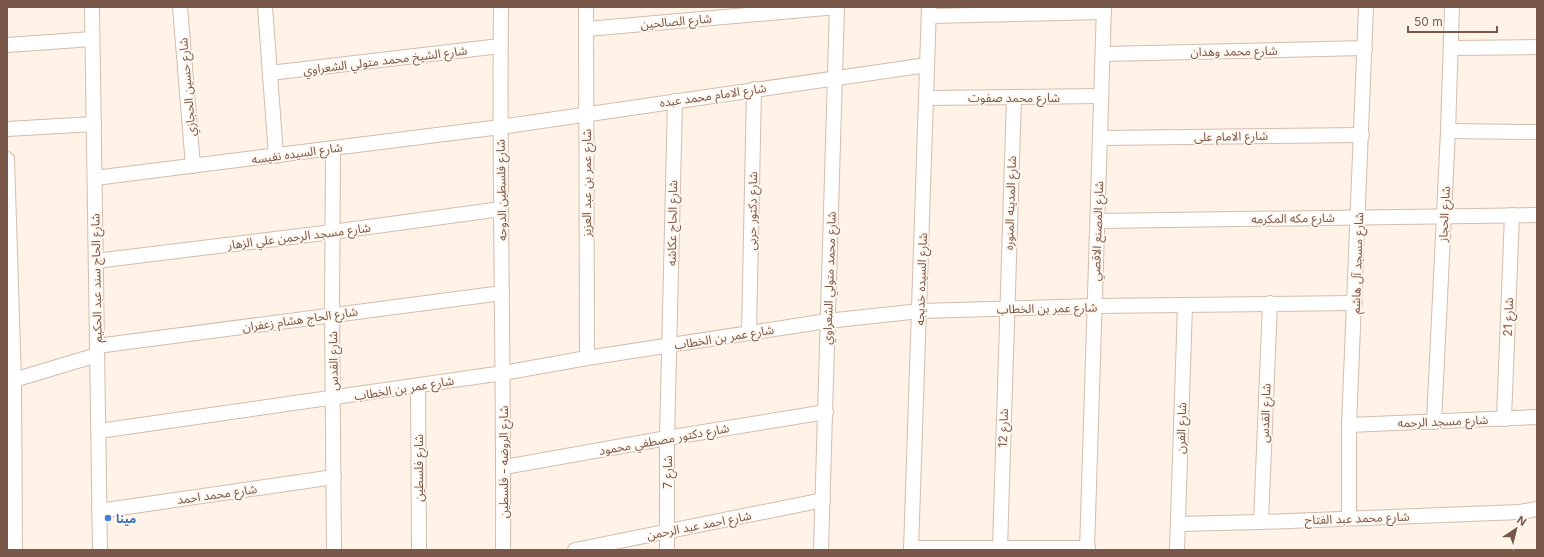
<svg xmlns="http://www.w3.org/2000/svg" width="1544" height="557" font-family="Inter,'Noto Sans Arabic',sans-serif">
<rect width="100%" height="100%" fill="#fef3e6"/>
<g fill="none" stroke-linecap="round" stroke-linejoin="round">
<defs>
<g id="street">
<path d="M 92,7 L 100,550"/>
<path d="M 180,7 L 193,166"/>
<path d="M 265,7 L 276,156"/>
<path d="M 501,7 C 499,188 504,369 503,550"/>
<path d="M 586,7 L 587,358"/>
<path d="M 929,16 L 1104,12"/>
<path d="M 587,29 L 837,7"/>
<path d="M 7,45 L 92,39"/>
<path d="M 1451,48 L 1537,47"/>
<path d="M 1103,54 L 1365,48"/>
<path d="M 270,73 L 500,46"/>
<path d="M 926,98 L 1101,96"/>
<path d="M 7,129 L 94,124"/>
<path d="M 1448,131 L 1537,132"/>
<path d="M 1100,138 L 1362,135"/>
<path d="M 333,148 L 332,315 L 334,550"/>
<path d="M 7,159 L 14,380 L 15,550"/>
<path d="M 95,178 L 500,127 L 927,65"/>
<path d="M 1098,221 L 1537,215"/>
<path d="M 96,261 L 332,232 L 501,209"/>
<path d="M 749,333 L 754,89"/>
<path d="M 97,346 L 502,293"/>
<path d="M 7,382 L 97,355"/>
<path d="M 418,386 L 419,550"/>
<path d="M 1504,419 L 1512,215"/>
<path d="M 1434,422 L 1448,131 L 1452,7"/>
<path d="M 1349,425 L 1537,417"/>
<path d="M 99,431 L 503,373 L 587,358 L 827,321 L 920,311 L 1094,306 L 1355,303"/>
<path d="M 504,467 L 667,438 L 826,412"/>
<path d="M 99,511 L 334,477"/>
<path d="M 1349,518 L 1349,425 L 1366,7"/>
<path d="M 1261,522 L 1270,303"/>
<path d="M 1178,524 L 1261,522 L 1520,512 L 1537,509"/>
<path d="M 911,548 L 1088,548"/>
<path d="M 1000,548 L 1014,97"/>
<path d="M 575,550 L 823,500"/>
<path d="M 667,550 L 667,438 L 675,101"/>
<path d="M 821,550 L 837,7"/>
<path d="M 911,550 L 929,7"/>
<path d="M 1087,550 L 1104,7"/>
<path d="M 1177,550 L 1185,305"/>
</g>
</defs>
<use href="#street" stroke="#d3bcad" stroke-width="16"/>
<use href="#street" stroke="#fff" stroke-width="14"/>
</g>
<circle fill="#3f7fe0" stroke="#fff7ee" stroke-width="1.5" cx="108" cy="518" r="4"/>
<g text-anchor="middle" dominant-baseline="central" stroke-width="3.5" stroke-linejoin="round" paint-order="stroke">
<g font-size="12" fill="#795749" stroke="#fff7ee">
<text transform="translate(676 21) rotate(-5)">شارع الصالحين</text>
<text transform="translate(1234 51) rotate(-1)">شارع محمد وهدان</text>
<text transform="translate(385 60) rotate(-7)">شارع الشيخ محمد متولي الشعراوي</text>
<text transform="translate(187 87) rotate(-95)">شارع حسين الحجازي</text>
<text transform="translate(713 95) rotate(-8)">شارع الامام محمد عبده</text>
<text x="1014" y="97">شارع محمد صفوت</text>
<text transform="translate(1231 136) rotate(-1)">شارع الامام على</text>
<text transform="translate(297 153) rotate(-8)">شارع السيده نفيسه</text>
<text transform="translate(586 183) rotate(-90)">شارع عمر بن عبد العزيز</text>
<text transform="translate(501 190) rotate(-91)">شارع فلسطين الدوحه</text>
<text transform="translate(1010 203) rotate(-88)">شارع المدينه المنوره</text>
<text transform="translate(752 211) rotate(-89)">شارع دكتور حربى</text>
<text transform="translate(1444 214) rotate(-87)">شارع الحجاز</text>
<text transform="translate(1293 218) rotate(-1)">شارع مكه المكرمه</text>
<text transform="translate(672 223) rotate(-89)">شارع الحاج عكاشه</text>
<text transform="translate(1097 231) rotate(-88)">شارع المصنع الاقصي</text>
<text transform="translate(299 236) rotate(-7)">شارع مسجد الرحمن علي الزهار</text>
<text transform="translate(1357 263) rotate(-88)">شارع مسجد آل هاشم</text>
<text transform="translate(96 278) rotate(-91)">شارع الحاج سند عبد الحكيم</text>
<text transform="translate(829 278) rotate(-88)">شارع محمد متولي الشعراوي</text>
<text transform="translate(921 279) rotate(-88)">شارع السيده خديجه</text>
<text transform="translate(1047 308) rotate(-1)">شارع عمر بن الخطاب</text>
<text transform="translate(1508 317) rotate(-88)">شارع 21</text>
<text transform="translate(300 319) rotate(-8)">شارع الحاج هشام زعفران</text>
<text transform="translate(724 337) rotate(-9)">شارع عمر بن الخطاب</text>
<text transform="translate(333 361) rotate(-91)">شارع القدس</text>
<text transform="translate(404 388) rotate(-9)">شارع عمر بن الخطاب</text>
<text transform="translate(1265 413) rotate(-88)">شارع القدس</text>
<text transform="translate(1443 421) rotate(-2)">شارع مسجد الرحمه</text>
<text transform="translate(1003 428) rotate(-88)">شارع 12</text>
<text transform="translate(1181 428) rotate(-88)">شارع الفرن</text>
<text transform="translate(664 439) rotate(-10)">شارع دكتور مصطفي محمود</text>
<text transform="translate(503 462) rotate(-90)">شارع الروضه - فلسطين</text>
<text transform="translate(418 468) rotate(-90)">شارع فلسطين</text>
<text transform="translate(667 472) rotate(-90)">شارع 7</text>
<text transform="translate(217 494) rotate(-8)">شارع محمد احمد</text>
<text transform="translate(1357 518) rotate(-2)">شارع محمد عبد الفتاح</text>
<text transform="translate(699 525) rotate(-11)">شارع احمد عبد الرحمن</text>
</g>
<g font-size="12" font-weight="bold" fill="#366cbe" stroke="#fff7ee" text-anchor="start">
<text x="116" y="518">مينا</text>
</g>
</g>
<rect width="1544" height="557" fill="none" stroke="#795749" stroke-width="16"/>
<g transform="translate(1516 529) rotate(35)" stroke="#fff7ee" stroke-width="3" paint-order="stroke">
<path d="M0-3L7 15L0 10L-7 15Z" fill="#795749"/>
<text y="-6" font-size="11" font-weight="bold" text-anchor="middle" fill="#795749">N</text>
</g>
<path d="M1408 26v6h89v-6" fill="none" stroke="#795749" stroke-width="2"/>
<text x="1414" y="26" font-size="12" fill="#795749" stroke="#fff7ee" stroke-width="3" paint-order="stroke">50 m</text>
</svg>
